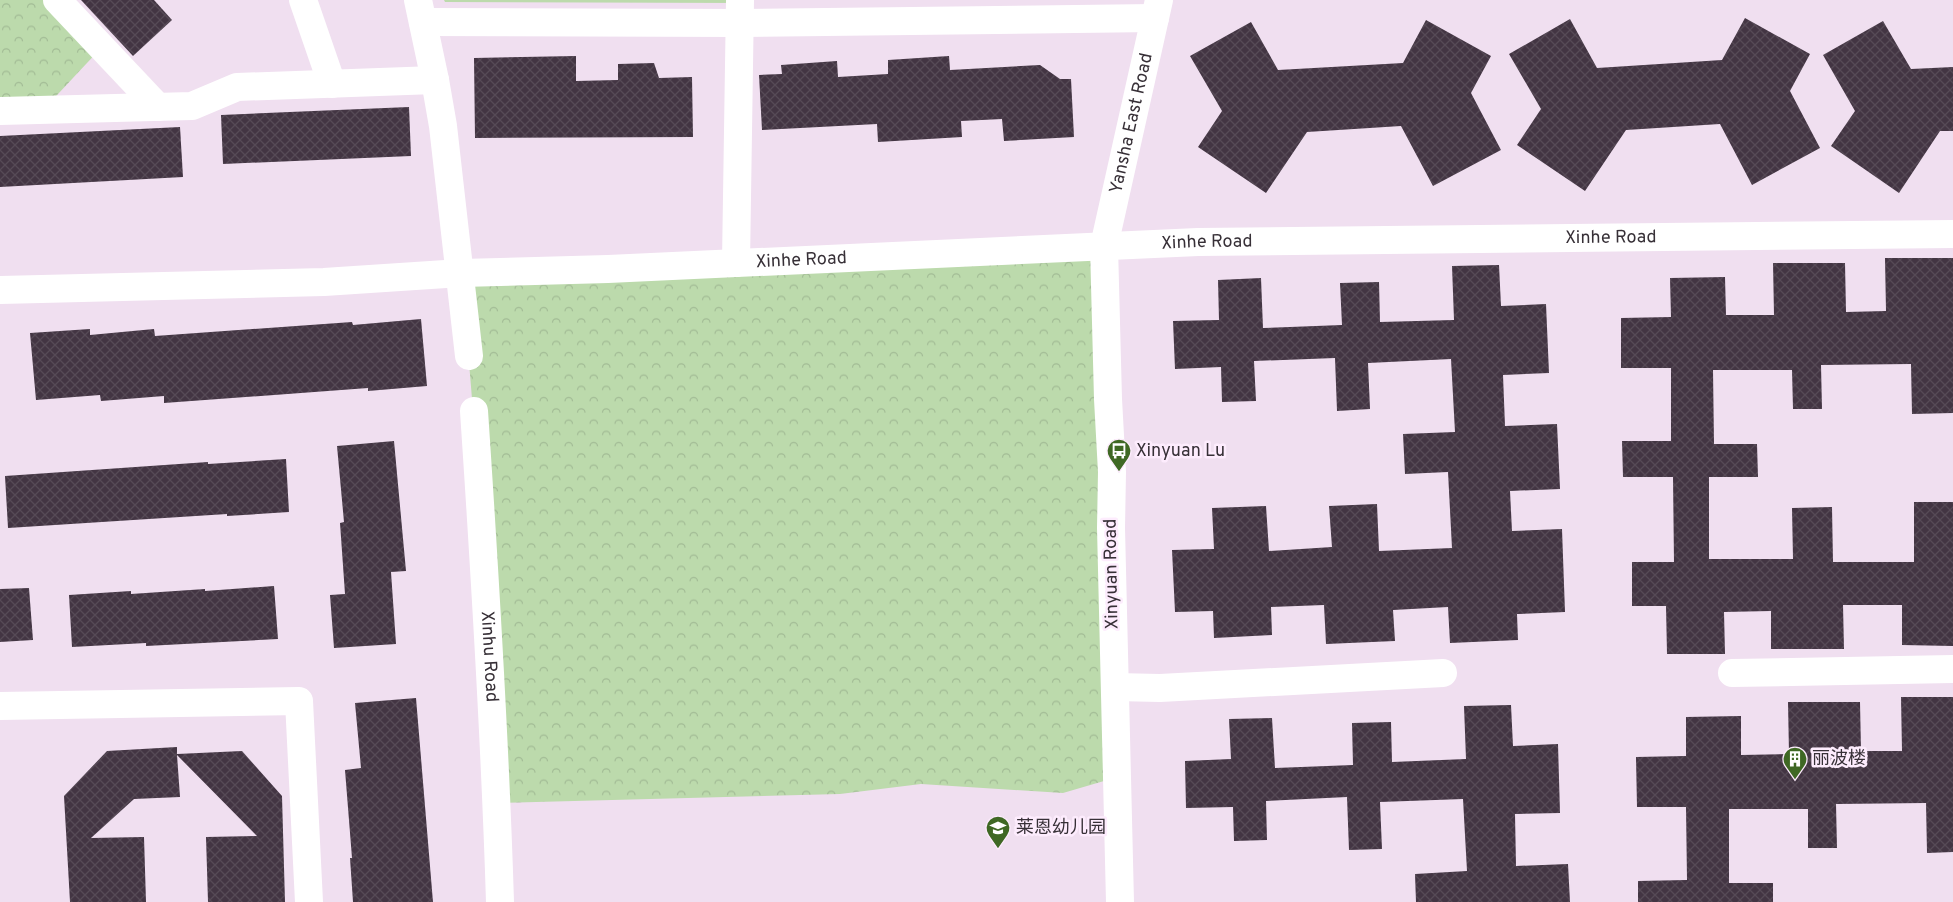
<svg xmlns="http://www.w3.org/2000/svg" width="1953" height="902" font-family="Overpass,'Noto Sans SC',sans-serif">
<defs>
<pattern id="park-crowns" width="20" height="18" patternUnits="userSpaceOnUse" patternTransform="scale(1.25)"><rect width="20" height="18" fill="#bcdaac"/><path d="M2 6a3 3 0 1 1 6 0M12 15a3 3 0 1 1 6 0" fill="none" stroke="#a2bb95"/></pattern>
<pattern id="building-cross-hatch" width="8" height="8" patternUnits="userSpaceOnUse" patternTransform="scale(1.25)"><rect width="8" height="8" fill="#433543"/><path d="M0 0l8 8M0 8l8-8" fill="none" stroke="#564a56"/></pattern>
</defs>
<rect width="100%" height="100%" fill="#f0dff0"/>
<g fill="url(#park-crowns)">
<path d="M 0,0 L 57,0 L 102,47 L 43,110 L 0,111 Z"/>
<path d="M 444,0 L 740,0 L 741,3 L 445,2 Z"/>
<path d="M 1100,246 L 1104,781 L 1063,793 L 921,784 L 840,794 L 497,803 C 488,626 478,450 461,273 Z"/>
</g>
<g fill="url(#building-cross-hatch)">
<path d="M 81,0 L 154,0 L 172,20 L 133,56 Z"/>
<path d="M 1745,18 L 1810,54 L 1790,91 L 1820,148 L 1752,185 L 1720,124 L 1626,130 L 1585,191 L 1517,145 L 1541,109 L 1509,54 L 1570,19 L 1597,68 L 1722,60 Z"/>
<path d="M 1426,20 L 1491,56 L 1471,93 L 1501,150 L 1433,186 L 1401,126 L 1307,132 L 1266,193 L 1198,147 L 1222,111 L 1190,56 L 1251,22 L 1278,70 L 1403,63 Z"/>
<path d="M 1883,21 L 1911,69 L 1953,67 L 1953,131 L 1940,131 L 1899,193 L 1831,146 L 1855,111 L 1823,55 Z"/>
<path d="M 576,56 L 576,81 L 618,80 L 618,64 L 654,63 L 659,78 L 692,77 L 693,137 L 475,138 L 474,58 Z"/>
<path d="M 949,56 L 950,70 L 1040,65 L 1060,79 L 1071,79 L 1074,137 L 1004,141 L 1002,119 L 961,121 L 962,137 L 878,142 L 877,124 L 762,130 L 759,75 L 782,74 L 781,65 L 837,61 L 838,77 L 888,74 L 888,60 Z"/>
<path d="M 409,107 L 411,156 L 223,164 L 221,115 Z"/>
<path d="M 180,127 L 183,177 L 0,187 L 0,136 Z"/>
<path d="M 1885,258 L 1953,258 L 1953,413 L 1912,414 L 1911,364 L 1821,365 L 1822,409 L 1793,409 L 1792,370 L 1713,370 L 1714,444 L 1757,444 L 1758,477 L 1709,477 L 1709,559 L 1793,559 L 1792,508 L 1832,507 L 1833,562 L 1914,562 L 1914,502 L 1953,502 L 1953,646 L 1902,645 L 1902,605 L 1843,605 L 1844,649 L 1771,649 L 1771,611 L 1724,612 L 1725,654 L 1667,654 L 1666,606 L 1632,606 L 1632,562 L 1674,562 L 1673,477 L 1623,477 L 1622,441 L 1671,441 L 1671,368 L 1621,368 L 1621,318 L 1671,317 L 1670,278 L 1725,277 L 1726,315 L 1774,315 L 1773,263 L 1845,263 L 1846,312 L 1886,311 Z"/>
<path d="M 1499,265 L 1501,306 L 1546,304 L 1549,373 L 1503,375 L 1505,426 L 1557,424 L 1560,489 L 1510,491 L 1512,531 L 1562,529 L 1565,612 L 1517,614 L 1518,640 L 1450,643 L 1448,607 L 1393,610 L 1395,641 L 1326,644 L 1324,605 L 1271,607 L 1272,635 L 1214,638 L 1213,611 L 1175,612 L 1172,550 L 1214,549 L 1212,508 L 1266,506 L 1269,551 L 1332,547 L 1329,506 L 1377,504 L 1379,551 L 1452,548 L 1448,472 L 1405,474 L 1403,434 L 1455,432 L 1451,359 L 1368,363 L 1370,409 L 1337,411 L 1335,358 L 1254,361 L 1256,401 L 1222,402 L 1221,367 L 1175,369 L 1173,321 L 1219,320 L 1218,280 L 1261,278 L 1263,328 L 1342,325 L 1340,283 L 1379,282 L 1380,322 L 1454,320 L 1452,266 Z"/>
<path d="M 421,319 L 427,386 L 368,391 L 368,388 L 164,403 L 164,396 L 101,401 L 100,395 L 36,400 L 30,333 L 90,329 L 90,335 L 154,329 L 155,336 L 352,322 L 353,325 Z"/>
<path d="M 394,441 L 406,571 L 391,572 L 396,644 L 334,648 L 330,595 L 345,594 L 340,523 L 344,522 L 337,446 Z"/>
<path d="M 286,459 L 289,512 L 227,516 L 227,514 L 8,528 L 5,476 L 208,462 L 208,464 Z"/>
<path d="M 274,586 L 278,639 L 146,646 L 146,643 L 72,647 L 69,595 L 131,591 L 131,594 L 205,589 L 205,591 Z"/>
<path d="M 29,588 L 33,640 L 0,642 L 0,589 Z"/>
<path d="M 1901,697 L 1953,697 L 1953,852 L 1927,853 L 1926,803 L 1836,804 L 1837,848 L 1808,848 L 1808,809 L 1729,809 L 1729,883 L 1773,883 L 1773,902 L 1638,902 L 1638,881 L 1687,880 L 1686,807 L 1637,807 L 1636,757 L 1686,756 L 1686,717 L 1741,716 L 1741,755 L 1789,754 L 1788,702 L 1860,702 L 1861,751 L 1902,751 Z"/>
<path d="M 416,698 L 433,902 L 353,902 L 350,858 L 352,858 L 345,770 L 361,768 L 355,703 Z"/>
<path d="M 1511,705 L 1513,746 L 1558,744 L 1560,813 L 1515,814 L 1516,866 L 1568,864 L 1570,902 L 1416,902 L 1415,874 L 1467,871 L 1463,799 L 1380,802 L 1382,849 L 1349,850 L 1347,797 L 1266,801 L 1267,840 L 1234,841 L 1233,807 L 1186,808 L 1185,761 L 1231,759 L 1229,719 L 1272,718 L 1275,768 L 1353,765 L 1352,723 L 1391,722 L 1392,762 L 1466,759 L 1464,706 Z"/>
<path d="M 177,747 L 177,754 L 242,751 L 282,796 L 285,902 L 208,902 L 206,837 L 257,836 L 177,755 L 180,797 L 134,799 L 91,838 L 144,837 L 146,902 L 70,902 L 64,796 L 107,751 Z"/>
</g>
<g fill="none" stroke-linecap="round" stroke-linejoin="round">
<g stroke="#fff" stroke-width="28">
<path d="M 57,0 L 158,107"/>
<path d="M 303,0 L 332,84"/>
<path d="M 418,0 L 435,80 L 443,126 L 469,356"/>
<path d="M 423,22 L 740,23 L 1155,18"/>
<path d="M 0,111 L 192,106 L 237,87 L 435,80"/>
<path d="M 736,263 L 740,0"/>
<path id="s1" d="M 0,290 L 324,282 L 461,273 L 608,269 L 1198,242 L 1953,234"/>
<path id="s2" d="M 474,411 C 485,575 495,738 500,902"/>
<path d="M 1732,673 L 1953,669"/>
<path d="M 1115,687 L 1160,688 L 1443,673"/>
<path d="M 0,706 L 299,701 L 309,902"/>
<path id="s3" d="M 1120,902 L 1111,528 L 1112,472 L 1108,399 L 1104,246 L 1159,0"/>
</g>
</g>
<defs>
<symbol id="bus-pin" viewBox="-11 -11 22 30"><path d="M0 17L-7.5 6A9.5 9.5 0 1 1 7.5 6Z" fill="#3f6824" stroke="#fdecfd"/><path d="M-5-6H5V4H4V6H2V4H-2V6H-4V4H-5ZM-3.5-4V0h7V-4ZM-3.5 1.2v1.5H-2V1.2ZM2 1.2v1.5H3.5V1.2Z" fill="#fff"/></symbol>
<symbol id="building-pin" viewBox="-11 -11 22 30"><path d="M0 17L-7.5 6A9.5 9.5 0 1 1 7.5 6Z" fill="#3f6824" stroke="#fdecfd"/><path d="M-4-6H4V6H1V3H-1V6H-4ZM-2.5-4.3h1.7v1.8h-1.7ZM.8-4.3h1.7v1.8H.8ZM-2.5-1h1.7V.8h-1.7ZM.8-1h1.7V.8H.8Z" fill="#fff"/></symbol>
<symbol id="school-pin" viewBox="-11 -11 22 30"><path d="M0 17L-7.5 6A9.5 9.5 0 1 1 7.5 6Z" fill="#3f6824" stroke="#fdecfd"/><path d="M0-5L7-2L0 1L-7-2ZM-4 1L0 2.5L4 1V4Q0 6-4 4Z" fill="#fff"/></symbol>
</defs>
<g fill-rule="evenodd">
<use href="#bus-pin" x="1105" y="437" width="28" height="38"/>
<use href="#building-pin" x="1781" y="745" width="28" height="38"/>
<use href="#school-pin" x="984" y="814" width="28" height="38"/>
</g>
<g text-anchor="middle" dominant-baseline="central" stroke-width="5" stroke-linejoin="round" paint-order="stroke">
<g font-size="18" fill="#373037" stroke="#fdecfd">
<text stroke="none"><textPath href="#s3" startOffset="782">Yansha East Road</textPath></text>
<text stroke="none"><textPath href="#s1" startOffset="1612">Xinhe Road</textPath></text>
<text stroke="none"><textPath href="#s1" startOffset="1208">Xinhe Road</textPath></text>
<text stroke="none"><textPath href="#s1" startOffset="802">Xinhe Road</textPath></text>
<text transform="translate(1112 574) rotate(-91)">Xinyuan Road</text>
<text stroke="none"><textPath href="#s2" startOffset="246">Xinhu Road</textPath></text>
</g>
<g font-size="18" fill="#373037" stroke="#fdecfd" text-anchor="start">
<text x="1136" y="451">Xinyuan Lu</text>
<text x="1812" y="759">丽波楼</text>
<text x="1016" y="828">莱恩幼儿园</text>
</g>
</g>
</svg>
